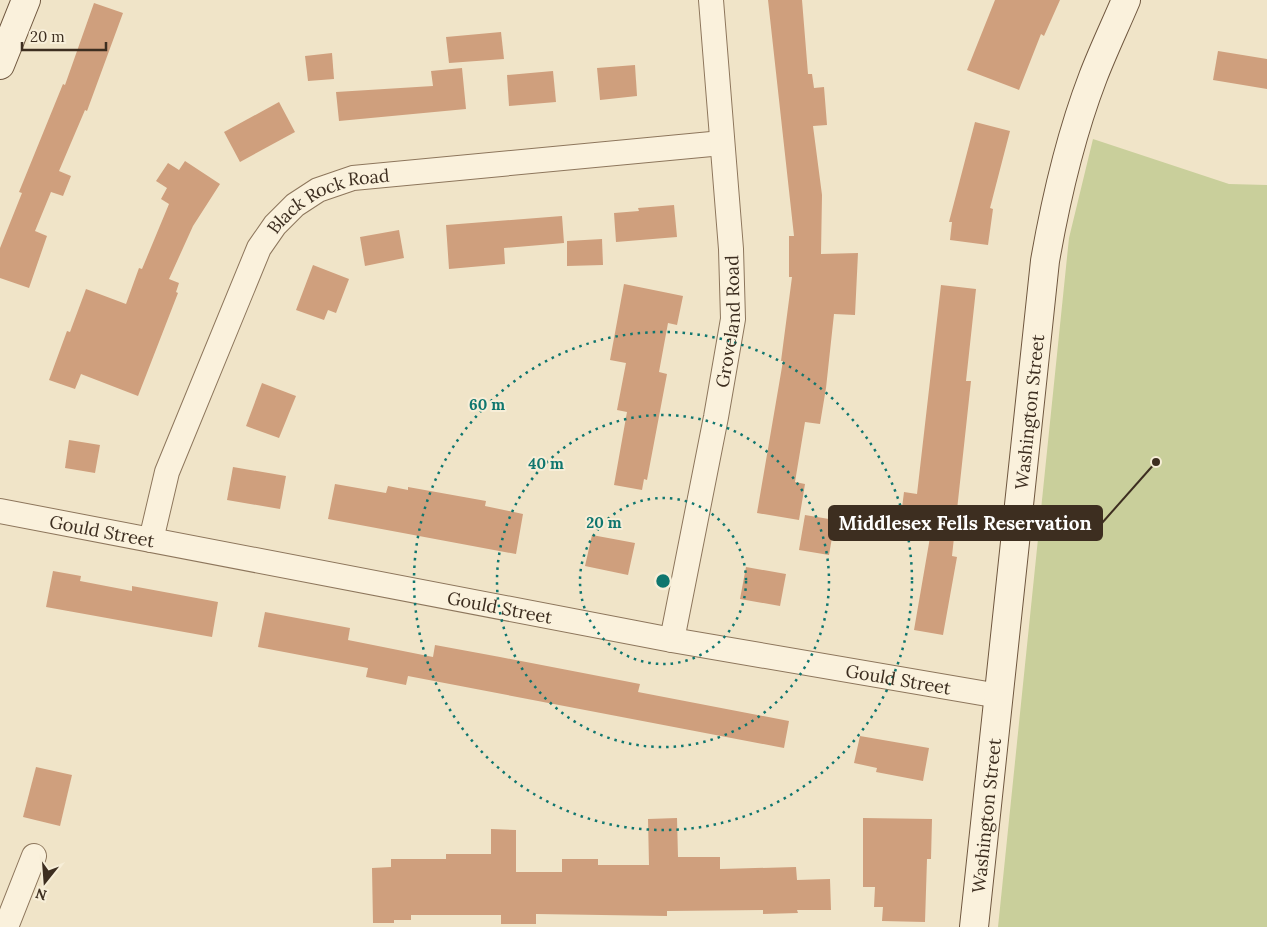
<svg xmlns="http://www.w3.org/2000/svg" width="1267" height="927" font-family="Lora,serif">
<rect width="100%" height="100%" fill="#f0e4c8"/>
<path fill="#c9cf9b" d="M 1093,139 L 1229,184 L 1267,185 L 1267,927 L 998,927 L 1069,238 Z"/>
<g fill="#cf9f7d">
<path d="M 768,0 L 802,0 L 808,74 L 812,74 L 814,88 L 824,87 L 827,125 L 813,126 L 822,195 L 821,254 L 858,253 L 855,315 L 834,314 L 826,388 L 820,424 L 805,422 L 795,482 L 805,484 L 799,520 L 757,513 L 783,361 L 781,361 L 792,277 L 789,277 L 789,236 L 794,236 Z"/>
<path d="M 995,0 L 1060,0 L 1044,36 L 1041,34 L 1019,90 L 967,70 Z"/>
<path d="M 94,3 L 123,13 L 87,111 L 85,110 L 59,171 L 71,176 L 63,196 L 51,192 L 35,231 L 47,236 L 29,288 L 0,278 L 0,248 L 22,193 L 19,192 L 63,84 L 65,85 Z"/>
<path d="M 501,32 L 504,59 L 449,63 L 446,37 Z"/>
<path d="M 1218,51 L 1267,59 L 1267,89 L 1213,80 Z"/>
<path d="M 332,53 L 334,79 L 308,81 L 305,56 Z"/>
<path d="M 635,65 L 637,96 L 600,100 L 597,68 Z"/>
<path d="M 462,68 L 466,109 L 339,121 L 336,92 L 433,86 L 431,71 Z"/>
<path d="M 553,71 L 556,102 L 509,106 L 507,75 Z"/>
<path d="M 279,102 L 295,132 L 240,162 L 224,132 Z"/>
<path d="M 975,122 L 1010,131 L 990,208 L 993,209 L 988,245 L 950,240 L 952,222 L 949,222 Z"/>
<path d="M 185,161 L 220,184 L 193,226 L 169,279 L 179,283 L 176,292 L 178,293 L 138,396 L 81,374 L 75,389 L 49,380 L 67,331 L 70,332 L 86,289 L 126,304 L 139,268 L 142,269 L 169,204 L 161,199 L 167,188 L 156,181 L 168,163 L 179,170 Z"/>
<path d="M 674,205 L 677,237 L 616,242 L 614,213 L 639,211 L 638,208 Z"/>
<path d="M 562,216 L 564,243 L 504,248 L 505,264 L 449,269 L 446,225 Z"/>
<path d="M 399,230 L 404,258 L 365,266 L 360,237 Z"/>
<path d="M 602,239 L 603,265 L 567,266 L 567,241 Z"/>
<path d="M 313,265 L 349,279 L 336,313 L 328,310 L 324,320 L 296,310 Z"/>
<path d="M 624,284 L 683,296 L 677,325 L 668,323 L 659,372 L 667,374 L 647,480 L 644,479 L 642,490 L 614,485 L 627,412 L 617,410 L 626,363 L 610,360 Z"/>
<path d="M 941,285 L 976,289 L 966,381 L 971,381 L 952,556 L 957,557 L 943,635 L 914,630 L 933,520 L 901,516 L 904,492 L 917,494 Z"/>
<path d="M 262,383 L 296,396 L 279,438 L 246,426 Z"/>
<path d="M 69,440 L 100,445 L 95,473 L 65,468 Z"/>
<path d="M 233,467 L 286,476 L 280,509 L 227,500 Z"/>
<path d="M 335,484 L 386,493 L 388,486 L 408,490 L 408,487 L 486,501 L 485,506 L 523,514 L 516,554 L 328,519 Z"/>
<path d="M 805,515 L 835,520 L 829,555 L 799,550 Z"/>
<path d="M 592,535 L 635,543 L 628,575 L 585,566 Z"/>
<path d="M 746,567 L 786,574 L 780,606 L 740,599 Z"/>
<path d="M 53,571 L 81,576 L 80,581 L 132,591 L 132,586 L 218,602 L 212,637 L 46,607 Z"/>
<path d="M 265,612 L 350,628 L 348,640 L 433,657 L 435,645 L 500,657 L 640,684 L 638,692 L 789,721 L 784,748 L 408,676 L 406,685 L 366,677 L 368,668 L 258,647 Z"/>
<path d="M 860,736 L 929,748 L 923,781 L 876,772 L 877,768 L 854,763 Z"/>
<path d="M 36,767 L 72,775 L 60,826 L 23,817 Z"/>
<path d="M 677,818 L 678,857 L 720,857 L 720,869 L 796,867 L 797,880 L 830,879 L 831,910 L 797,910 L 798,913 L 763,914 L 763,910 L 667,911 L 667,916 L 536,914 L 536,924 L 501,924 L 501,915 L 411,915 L 411,920 L 394,920 L 394,923 L 373,923 L 372,868 L 391,867 L 391,859 L 446,859 L 446,854 L 491,854 L 491,829 L 516,830 L 516,872 L 562,872 L 562,859 L 598,859 L 598,865 L 649,865 L 648,819 Z"/>
<path d="M 863,818 L 932,819 L 931,859 L 927,859 L 925,922 L 882,921 L 883,907 L 874,907 L 875,887 L 863,887 Z"/>
</g>
<g fill="none" stroke-linecap="round" stroke-linejoin="round">
<defs>
<g id="minor">
<path id="s1" d="M 0,511 L 672,640 L 999,696"/>
<path id="s2" d="M 151,540 L 167,472 L 259,248 L 275,225 L 295,205 L 318,190 L 353,178 L 722,143"/>
<path id="s3" d="M 672,640 L 716,417 L 733,319 L 731,249 L 711,0"/>
<path d="M 6,927 L 34,856"/>
</g>
<g id="secondary">
<path d="M 0,65 L 26,0"/>
<path id="s4" d="M 974,927 L 1045,261 C 1056,198 1070,137 1093,77 C 1103,51 1115,26 1126,0"/>
</g>
</defs>
<use href="#minor" stroke="#8d765c" stroke-width="26"/>
<use href="#secondary" stroke="#6f573f" stroke-width="30"/>
<use href="#minor" stroke="#faf1dc" stroke-width="24"/>
<use href="#secondary" stroke="#faf1dc" stroke-width="28"/>
</g>
<g fill="none" stroke="#0f766e" stroke-width="2.5" stroke-dasharray="2.5 5">
<circle cx="663" cy="581" r="83"/>
<circle cx="663" cy="581" r="166"/>
<circle cx="663" cy="581" r="249"/>
</g>
<g text-anchor="middle" dominant-baseline="central" stroke-width="4" stroke-linejoin="round" paint-order="stroke">
<g font-size="18" fill="#3d2e20" stroke="#f7eed8">
<text stroke="none"><textPath href="#s2" startOffset="401">Black Rock Road</textPath></text>
<text stroke="none"><textPath href="#s3" startOffset="324">Groveland Road</textPath></text>
<text stroke="none"><textPath href="#s4" startOffset="518">Washington Street</textPath></text>
<text stroke="none"><textPath href="#s1" startOffset="104">Gould Street</textPath></text>
<text stroke="none"><textPath href="#s1" startOffset="509">Gould Street</textPath></text>
<text stroke="none"><textPath href="#s1" startOffset="914">Gould Street</textPath></text>
<text stroke="none"><textPath href="#s4" startOffset="112">Washington Street</textPath></text>
</g>
</g>
<circle cx="663" cy="581" r="8" fill="#0f766e" stroke="#f7eed8" stroke-width="2.5"/>
<g font-size="15" text-anchor="middle" font-weight="bold" fill="#0f766e" stroke="#f7eed8" stroke-width="4" stroke-linejoin="round" paint-order="stroke">
<text x="487" y="410">60 m</text>
<text x="546" y="469">40 m</text>
<text x="604" y="528">20 m</text>
</g>
<path fill="none" stroke="#3d2e20" stroke-width="2" d="M1156 462L1102 523"/>
<circle fill="#3d2e20" stroke="#f7eed8" stroke-width="2" cx="1156" cy="462" r="5"/>
<rect fill="#3d2e20" stroke="#3d2e20" stroke-width="2" x="829" y="506" width="273" height="34" rx="5"/>
<g font-size="19" text-anchor="middle" font-weight="bold" fill="#fff">
<text x="965" y="530">Middlesex Fells Reservation</text>
</g>
<g transform="translate(45 882) rotate(197)" stroke="#f7eed8" stroke-width="4" paint-order="stroke">
<path d="M0-4L9 19L0 12L-9 19Z" fill="#3d2e20"/>
<text y="-8" font-size="14" font-weight="bold" text-anchor="middle" fill="#3d2e20">N</text>
</g>
<path d="M22 42v8h84v-8" fill="none" stroke="#3d2e20" stroke-width="2.5"/>
<text x="30" y="42" font-size="15" fill="#3d2e20" stroke="#f7eed8" stroke-width="4" paint-order="stroke">20 m</text>
</svg>
